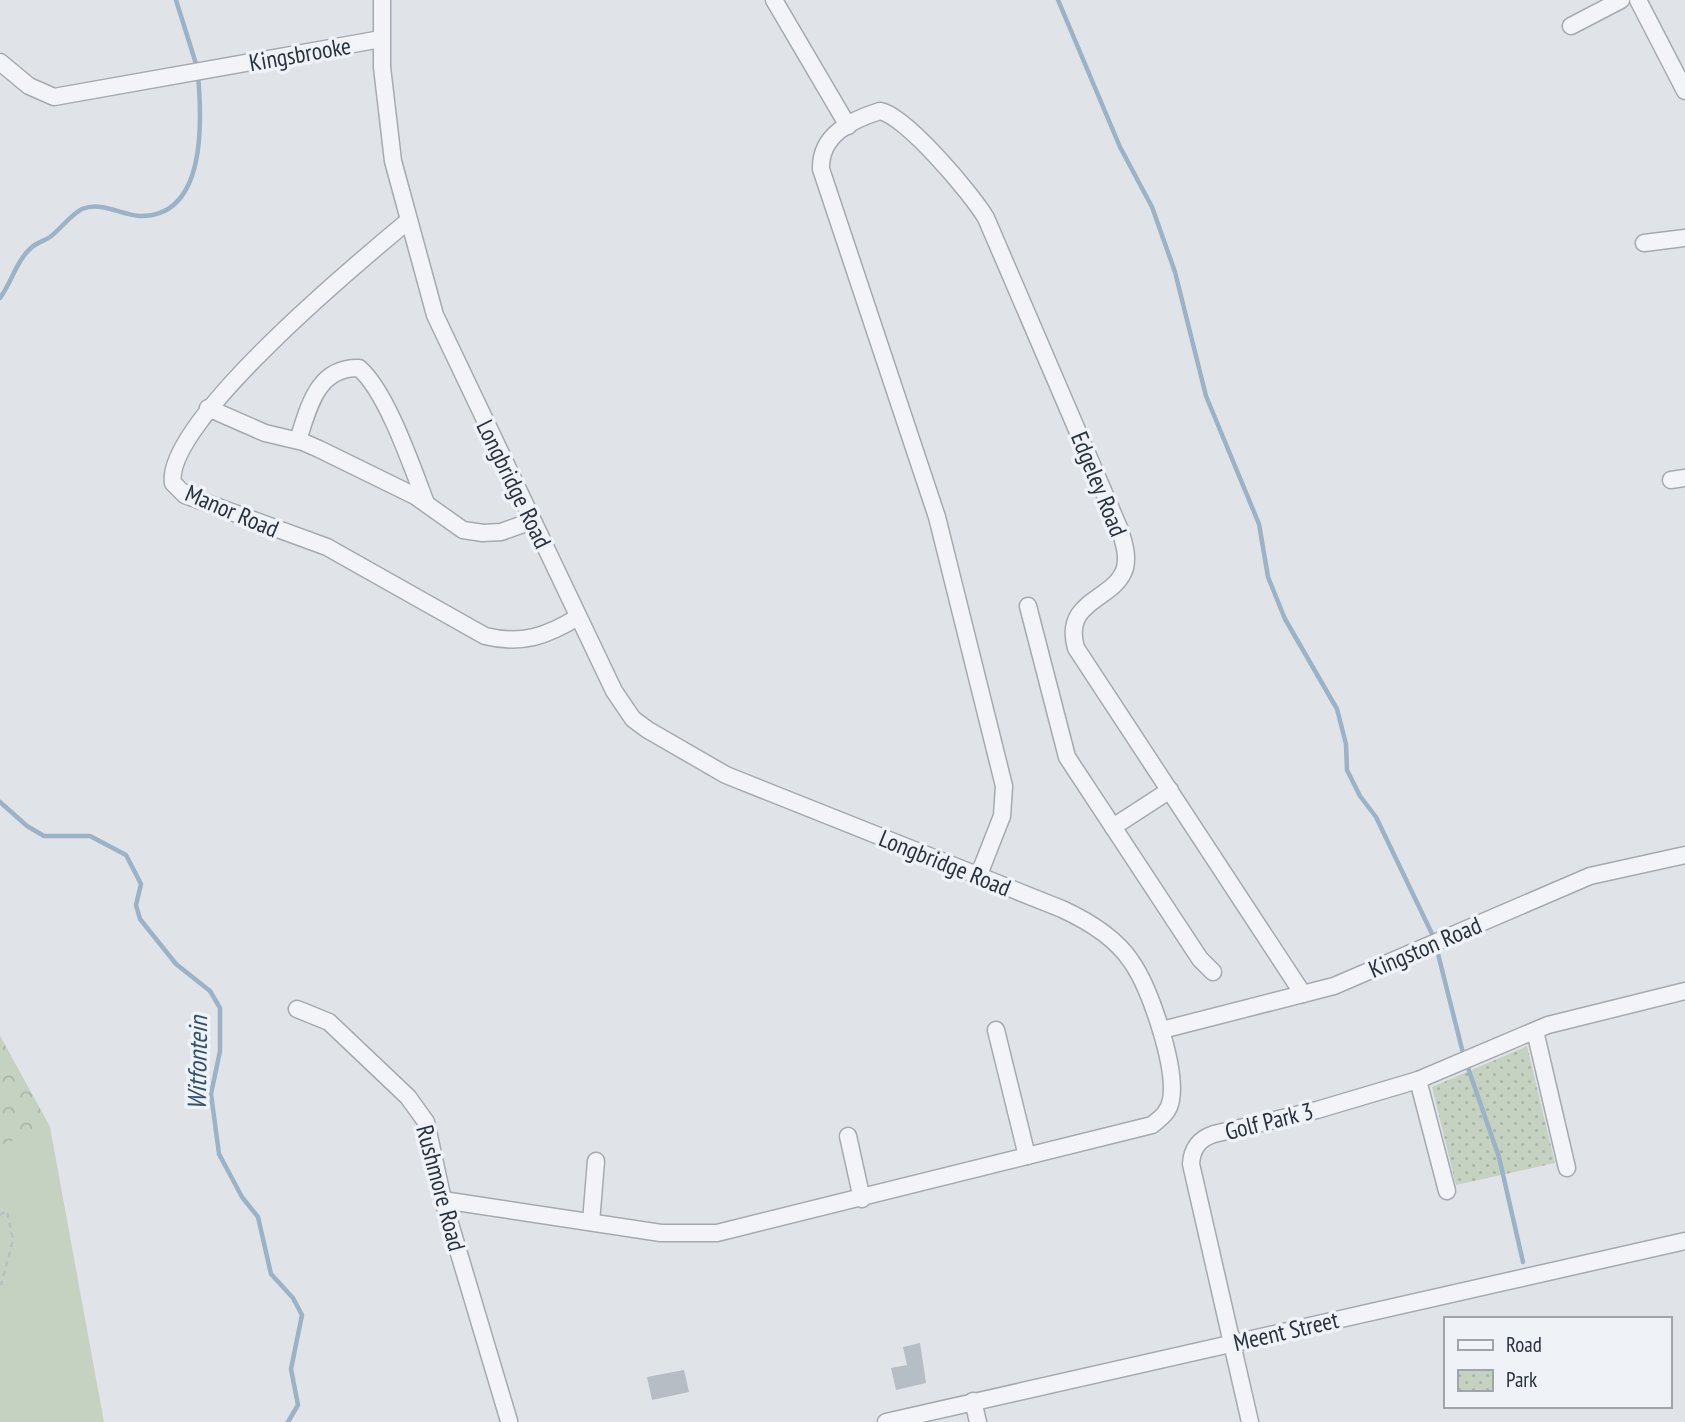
<svg xmlns="http://www.w3.org/2000/svg" width="1685" height="1422" font-family="'PT Sans Narrow',sans-serif">
<defs>
<pattern id="forest-crowns" width="20" height="18" patternUnits="userSpaceOnUse" patternTransform="scale(1.75)"><rect width="20" height="18" fill="#c6d2c1"/><path d="M2 6a3 3 0 1 1 6 0M12 15a3 3 0 1 1 6 0" fill="none" stroke="#aab5a7"/></pattern>
<pattern id="park-dots" width="8" height="8" patternUnits="userSpaceOnUse" patternTransform="scale(1.75)"><rect width="8" height="8" fill="#c6d2c1"/><path d="M2 2h.1M6 6h.1" fill="none" stroke="#aab5a7" stroke-width="1.8" stroke-linecap="round"/></pattern>
</defs>
<rect width="100%" height="100%" fill="#e0e3e8"/>
<path fill="#c6d2c1" d="M 0,1036 L 50,1127 L 104,1422 L 0,1422 Z"/>
<path fill="url(#forest-crowns)" d="M 0,1036 L 50,1127 L 0,1145 Z"/>
<path fill="url(#park-dots)" d="M 1527,1046 L 1555,1163 L 1456,1185 L 1432,1087 Z"/>
<g fill="none" stroke-linecap="round" stroke-linejoin="round">
<g stroke="#9cb2c7" stroke-width="4.5">
<path d="M 176,0 L 197,67"/>
<path d="M 1058,0 L 1120,147 L 1152,207 L 1175,272 L 1206,396 L 1259,524 L 1268,577 L 1285,619 L 1337,709 L 1346,744 L 1347,770 L 1360,796 L 1376,817 L 1434,938"/>
<path d="M 0,298 C 11,283 17,260 31,248 C 36,243 44,241 50,237 C 61,229 70,215 82,209 C 102,201 121,215 140,216 C 207,217 202,120 198,75"/>
<path d="M 0,802 L 27,826 L 44,836 L 90,836 L 126,855 L 141,884 L 136,905 L 140,919 L 176,964 L 210,991 L 220,1008 L 220,1051 L 211,1094 L 219,1154 L 242,1197 L 258,1217 L 271,1274 L 293,1298 L 302,1315 L 291,1369 L 298,1405 L 288,1422"/>
<path d="M 1436,946 L 1464,1057"/>
<path d="M 1467,1065 L 1499,1157 L 1523,1262"/>
</g>
</g>
<g fill="#b7bdc5">
<path d="M 920,1343 L 926,1383 L 896,1390 L 891,1368 L 907,1365 L 903,1347 Z"/>
<path d="M 684,1370 L 689,1392 L 652,1400 L 647,1377 Z"/>
</g>
<g fill="none" stroke-linecap="round" stroke-linejoin="round">
<defs>
<g id="minor">
<path d="M 382,0 L 382,67 L 393,161 L 435,315 L 614,691 L 633,719 L 648,730 L 726,775 L 1062,909 C 1088,921 1115,937 1131,961 C 1150,988 1177,1067 1171,1100 C 1169,1112 1161,1118 1152,1125 L 717,1233 L 661,1233 L 443,1200"/>
<path d="M 774,0 L 848,126"/>
<path d="M 1638,0 L 1685,91"/>
<path d="M 1571,26 L 1621,0"/>
<path d="M 0,62 L 29,86 L 54,97 L 381,39"/>
<path d="M 408,221 C 361,260 163,424 173,483 L 185,495 L 327,547 L 485,636 C 522,645 547,636 578,617"/>
<path d="M 1644,243 L 1685,238"/>
<path d="M 208,408 L 265,433 L 303,442 L 319,449 L 415,496 L 463,530 L 483,533 L 501,532 L 532,521"/>
<path d="M 298,440 C 309,407 317,367 359,368 C 387,392 412,467 426,503"/>
<path d="M 1671,480 L 1685,478"/>
<path d="M 1028,606 L 1067,757 L 1200,959 L 1213,972"/>
<path d="M 1113,827 L 1170,790"/>
<path d="M 978,877 L 1002,816 L 1004,786 L 937,517 L 821,169 C 820,135 851,120 880,111 C 905,115 972,194 986,218 L 1120,530 C 1124,543 1128,555 1125,568 C 1115,601 1062,599 1076,648 L 1303,994"/>
<path d="M 297,1009 L 329,1022 L 408,1097 L 426,1122 L 443,1200 L 509,1421"/>
<path d="M 996,1030 L 1027,1156"/>
<path d="M 1162,1030 L 1334,986 L 1590,876 L 1685,855"/>
<path d="M 1535,1031 L 1567,1168"/>
<path d="M 1418,1080 L 1447,1191"/>
<path d="M 848,1136 L 862,1199"/>
<path d="M 591,1222 L 596,1161"/>
<path d="M 973,1401 L 978,1422"/>
<path d="M 886,1422 L 1685,1241"/>
<path d="M 1250,1422 L 1191,1164 C 1192,1148 1199,1139 1214,1134 L 1317,1110 L 1418,1080 L 1548,1025 L 1685,991"/>
</g>
</defs>
<use href="#minor" stroke="#a5aab2" stroke-width="19"/>
<path stroke="#babec3" stroke-width="2.5" stroke-dasharray="5 5" stroke-linecap="butt" d="M 0,1215 L 7,1211 L 13,1240 L 1,1285"/>
<use href="#minor" stroke="#f3f4f7" stroke-width="16"/>
</g>
<g text-anchor="middle" dominant-baseline="central" stroke-width="7" stroke-linejoin="round" paint-order="stroke">
<g font-size="24" fill="#29323f" stroke="#eff2f6">
<text transform="translate(300 54) rotate(-10)">Kingsbrooke</text>
<text transform="translate(514 484) rotate(64)">Longbridge Road</text>
<text transform="translate(1099 484) rotate(68)">Edgeley Road</text>
<text transform="translate(232 511) rotate(23)">Manor Road</text>
<text transform="translate(945 863) rotate(22)">Longbridge Road</text>
<text transform="translate(1425 947) rotate(-23)">Kingston Road</text>
<text transform="translate(1269 1121) rotate(-14)">Golf Park 3</text>
<text transform="translate(441 1188) rotate(75)">Rushmore Road</text>
<text transform="translate(1286 1331) rotate(-13)">Meent Street</text>
</g>
<g font-size="26" font-style="italic" fill="#355171" stroke="#eff2f6">
<text transform="translate(197 1063) rotate(-89)">Witfontein</text>
</g>
</g>
<rect x="1444" y="1317" width="228" height="91" fill="#eff2f6" stroke="#a0a5ad" stroke-width="2"/>
<rect x="1458" y="1340" width="35" height="10" fill="#f3f4f7" stroke="#a0a5ad" stroke-width="2"/>
<text x="1506" y="1352" font-size="21" fill="#29323f">Road</text>
<rect x="1458" y="1370" width="35" height="21" fill="url(#park-dots)" stroke="#a0a5ad" stroke-width="2"/>
<text x="1506" y="1387" font-size="21" fill="#29323f">Park</text>
</svg>
